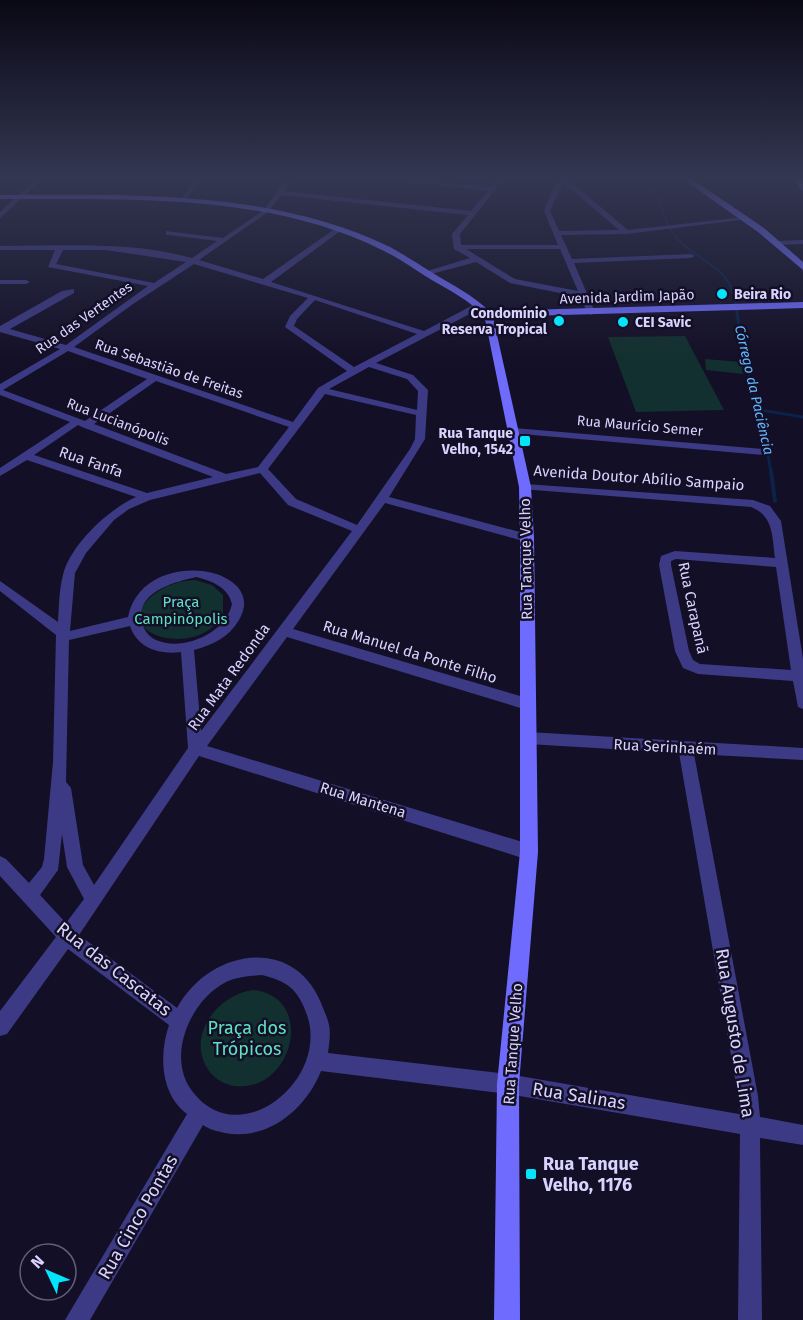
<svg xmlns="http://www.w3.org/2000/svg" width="803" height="1320" font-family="'Fira Sans',sans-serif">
<rect width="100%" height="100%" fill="#130f26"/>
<g fill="#12302f">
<path d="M 685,336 L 724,410 L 636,412 L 608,337 Z"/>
<path d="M 705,359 L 741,362 L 743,374 L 706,370 Z"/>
<path d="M 195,580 L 212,585 L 223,595 L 223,615 C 218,620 213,628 207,631 C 174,652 112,628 153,595 C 167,585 178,581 195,580 Z"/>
<path d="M 253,990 C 317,997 293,1093 235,1086 C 225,1085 215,1079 209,1071 C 185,1036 217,995 253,990 Z"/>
</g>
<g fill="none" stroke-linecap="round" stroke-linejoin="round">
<path stroke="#0c2248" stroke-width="2" d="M 633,177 C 639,181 646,185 652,191 C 663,204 664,223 675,236 C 699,265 730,262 736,306"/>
<g stroke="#0c2248" stroke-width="3">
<path d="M 736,305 C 742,362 763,416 771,473"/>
<path d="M 761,410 L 803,417"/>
</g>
<path stroke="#0c2248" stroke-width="4" d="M 771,471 L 775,501"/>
<g fill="#3d3a85" fill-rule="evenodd">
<path d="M 38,177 L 45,177 L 0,218 L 0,212 Z"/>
<path d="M 197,177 L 203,177 L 184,201 L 180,201 Z"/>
<path d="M 288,177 L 294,177 L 284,191 L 471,211 L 488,191 L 367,177 L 389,177 L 491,187 L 497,177 L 503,177 L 495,190 L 460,234 L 461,245 L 558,245 L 544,211 L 558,177 L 565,177 L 628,230 L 745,217 L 749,219 L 626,234 L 561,235 L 572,259 L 691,254 L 695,256 L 691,258 L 574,263 L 595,312 L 591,315 L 587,312 L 580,297 L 510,283 L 476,262 L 424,276 L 424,272 L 470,258 L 454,249 L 452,234 L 468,215 L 281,195 L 268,212 L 199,260 L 263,279 L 336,228 L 340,230 L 339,232 L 271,282 L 424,331 L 475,304 L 481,304 L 481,308 L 376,363 L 413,375 L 428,390 L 425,439 L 389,497 L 531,535 L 533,538 L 527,542 L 385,503 L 293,629 L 527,698 L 532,700 L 534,704 L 532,708 L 527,710 L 287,637 L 207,746 L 529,844 L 535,847 L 537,852 L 535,857 L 529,860 L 199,756 L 79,935 L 177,1008 C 210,948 297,934 323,1008 C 325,1013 328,1019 329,1025 C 331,1033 329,1044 328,1053 L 508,1074 L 739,1114 L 738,1096 L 679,753 L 528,744 L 523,742 L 521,738 L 523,734 L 528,732 L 803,748 L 803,760 L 694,754 L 758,1096 L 760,1117 L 803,1125 L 803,1145 L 760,1138 L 762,1320 L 738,1320 L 740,1134 L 508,1094 L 321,1071 C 306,1109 268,1141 225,1133 C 217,1131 210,1130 203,1125 L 90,1320 L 65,1320 L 187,1114 C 160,1094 159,1054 169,1025 L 68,949 L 7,1034 L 0,1036 L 0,1011 L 56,937 L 0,876 L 0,856 L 6,859 L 29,883 L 42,867 L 44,859 L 53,762 L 56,635 L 0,591 L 0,581 L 58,622 C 59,607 59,590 63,575 C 70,545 109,509 136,497 L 27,460 L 0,476 L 0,468 L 70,422 L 0,395 L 0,384 L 60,349 L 0,332 L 0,326 L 62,291 L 74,289 L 74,293 L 10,329 L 66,345 L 148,286 L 48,267 L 55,250 L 0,250 L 0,246 C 62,246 132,241 192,258 L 217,241 L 169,235 L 166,235 L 166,231 L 223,238 L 264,210 ZM 563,182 L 619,230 L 559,231 L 550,211 ZM 466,249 L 560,249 L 578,291 L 515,279 ZM 63,250 L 106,250 L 186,262 L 154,283 L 56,264 ZM 194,264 L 308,298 L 290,316 L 285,327 L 347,371 L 318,388 L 293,422 L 74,347 L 133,304 ZM 315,300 L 417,334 L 354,367 L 294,326 L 297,319 ZM 68,351 L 147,379 L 85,421 L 3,390 ZM 369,367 L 407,379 L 418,391 L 417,410 L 329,389 ZM 156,381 L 289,427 L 258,467 L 226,474 L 94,424 ZM 325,394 L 416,415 L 415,439 L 410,449 L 357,525 L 296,499 L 268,469 ZM 78,425 L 82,427 L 213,477 L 147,493 L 34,455 ZM 260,473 L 288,505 L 352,531 L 201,731 L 194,650 C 213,645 229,637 239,620 C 271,566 143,544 128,617 L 70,631 L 75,573 L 86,553 L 114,520 L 129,509 L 150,500 ZM 196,577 C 212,581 228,587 232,604 C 226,633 183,652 156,640 C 149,637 144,630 142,623 C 134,592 175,582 196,577 ZM 130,626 C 137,648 160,655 181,652 L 188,748 L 94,885 L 83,865 L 71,788 L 66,782 L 69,640 ZM 62,834 L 67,867 L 84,899 L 66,923 L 40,895 L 58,870 ZM 262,975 C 287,981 298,989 307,1015 C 330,1081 236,1156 190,1088 C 167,1053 192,999 226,982 C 237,977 250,976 262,975 Z"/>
<path d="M 643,177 L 659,177 L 645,180 Z"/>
<path d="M 803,240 L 803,244 L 776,245 L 772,243 L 776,241 Z"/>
<path d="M 0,280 L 26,280 L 30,282 L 26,284 L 0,284 Z"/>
<path d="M 514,428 L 763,449 L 768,452 L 763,455 L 510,433 L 510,429 Z"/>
<path d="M 525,484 L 753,500 L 770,506 L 781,521 L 803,659 L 803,709 L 798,707 L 793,681 L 698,674 L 683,668 L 675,651 L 659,565 L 661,556 L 675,551 L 775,558 C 772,537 774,516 751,507 L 521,489 L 521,485 ZM 676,559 L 776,567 L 791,670 L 700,664 L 693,660 L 689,651 L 671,565 L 671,561 Z"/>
</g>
<g fill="#6f6bff" fill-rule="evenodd">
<path d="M 680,177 L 689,177 L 764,228 L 803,262 L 803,270 L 758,232 Z"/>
<path d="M 792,177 L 800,177 L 803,183 L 803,192 Z"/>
<path d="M 0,195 C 130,195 270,189 390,247 C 405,255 418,264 433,273 C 452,285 473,295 489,311 L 803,302 L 803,308 L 493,317 L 531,487 L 534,538 L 538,852 L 519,1084 L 520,1320 L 494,1320 L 497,1084 L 520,852 L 520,538 L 519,487 L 485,319 C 472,300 446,289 427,277 C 412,268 399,258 384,251 C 267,192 128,200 0,199 Z"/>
</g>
</g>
<linearGradient id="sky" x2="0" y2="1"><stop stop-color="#0a0815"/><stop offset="0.49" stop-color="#333752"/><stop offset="1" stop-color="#333752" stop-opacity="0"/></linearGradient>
<rect width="803" height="362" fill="url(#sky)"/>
<g fill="#00e5ff" stroke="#130f26" stroke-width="2">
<circle cx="722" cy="294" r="6"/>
<circle cx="559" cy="321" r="6"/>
<circle cx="623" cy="322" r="6"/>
<rect x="519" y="435" width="12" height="12" rx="3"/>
<rect x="525" y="1168" width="12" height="12" rx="3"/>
</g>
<g text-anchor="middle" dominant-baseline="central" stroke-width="5" stroke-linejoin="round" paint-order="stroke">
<g font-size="14" font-weight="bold" fill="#d9d4ff" stroke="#130f26" text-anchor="start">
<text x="734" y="294">Beira Rio</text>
<text x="547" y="313" text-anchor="end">Condomínio<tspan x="547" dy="16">Reserva Tropical</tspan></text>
<text x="635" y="322">CEI Savic</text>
<text x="513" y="433" text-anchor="end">Rua Tanque<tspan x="513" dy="16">Velho, 1542</tspan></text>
</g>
<g font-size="14" fill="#d9d4ff" stroke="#130f26">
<text transform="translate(627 297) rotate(-2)">Avenida Jardim Japão</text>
<text transform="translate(84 318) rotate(-35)">Rua das Vertentes</text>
<text transform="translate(169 369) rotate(19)">Rua Sebastião de Freitas</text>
<text transform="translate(118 422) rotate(21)">Rua Lucianópolis</text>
<text transform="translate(640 426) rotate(5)">Rua Maurício Semer</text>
</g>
<g font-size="14" font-style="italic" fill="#62b6ff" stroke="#130f26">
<text transform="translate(754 390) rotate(77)">Córrego da Paciência</text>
</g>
<g font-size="15" fill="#d9d4ff" stroke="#130f26">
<text transform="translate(91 462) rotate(19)">Rua Fanfa</text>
<text transform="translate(639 478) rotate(4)">Avenida Doutor Abílio Sampaio</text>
<text transform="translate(526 559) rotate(-91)">Rua Tanque Velho</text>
<text transform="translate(693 608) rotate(78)">Rua Carapanã</text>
<text transform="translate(410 652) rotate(17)">Rua Manuel da Ponte Filho</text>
<text transform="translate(229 677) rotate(-54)">Rua Mata Redonda</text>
<text transform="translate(665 747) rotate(3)">Rua Serinhaém</text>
<text transform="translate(363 800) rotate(17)">Rua Mantena</text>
<text transform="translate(513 1044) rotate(-86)">Rua Tanque Velho</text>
</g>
<g font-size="15" fill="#5fe0c0" stroke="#130f26">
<text x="181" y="602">Praça<tspan x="181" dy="17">Campinópolis</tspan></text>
</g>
<g font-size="18" fill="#d9d4ff" stroke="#130f26">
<text transform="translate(114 969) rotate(38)">Rua das Cascatas</text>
<text transform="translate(735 1033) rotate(81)">Rua Augusto de Lima</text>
<text transform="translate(579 1096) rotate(9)">Rua Salinas</text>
<text transform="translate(138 1217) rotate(-60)">Rua Cinco Pontas</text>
</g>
<g font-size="18" fill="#5fe0c0" stroke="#130f26">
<text x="247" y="1028">Praça dos<tspan x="247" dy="21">Trópicos</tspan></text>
</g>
<g font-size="18" font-weight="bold" fill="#d9d4ff" stroke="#130f26" text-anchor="start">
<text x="543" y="1164">Rua Tanque<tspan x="543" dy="21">Velho, 1176</tspan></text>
</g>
</g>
<g transform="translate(48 1272) rotate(314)"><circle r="28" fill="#130f26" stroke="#625e7d" stroke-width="1.5"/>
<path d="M0-4.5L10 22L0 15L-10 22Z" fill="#00e5ff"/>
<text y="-9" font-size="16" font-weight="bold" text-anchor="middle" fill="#d9d4ff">N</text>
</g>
</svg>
